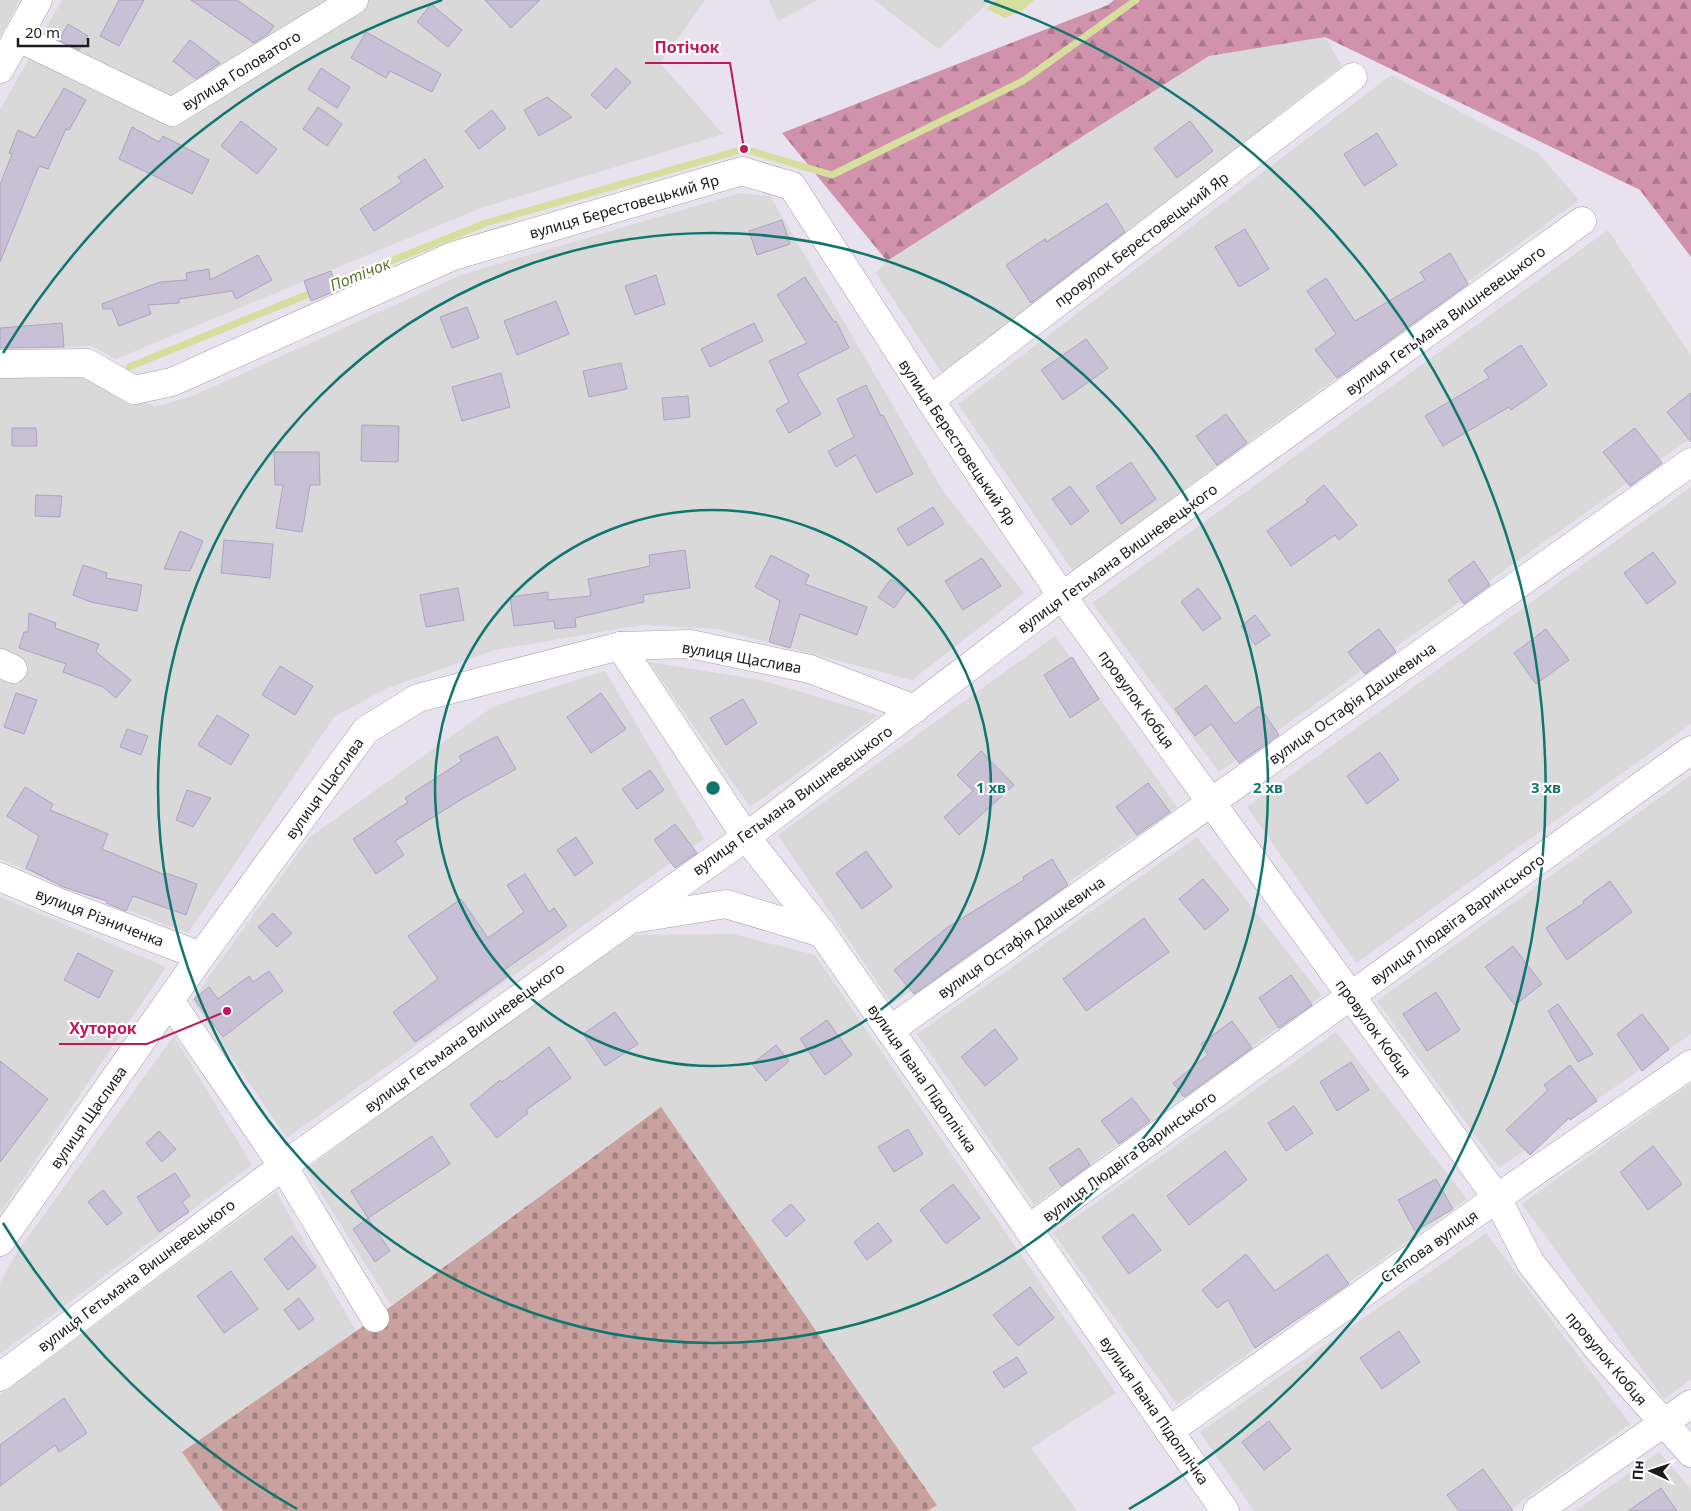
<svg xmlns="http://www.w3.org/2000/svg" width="1691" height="1511" font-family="'Noto Sans',sans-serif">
<defs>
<pattern id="forest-firs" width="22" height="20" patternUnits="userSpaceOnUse" patternTransform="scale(1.25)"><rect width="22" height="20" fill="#d093ab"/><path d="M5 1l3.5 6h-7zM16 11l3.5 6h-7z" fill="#a8778a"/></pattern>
<pattern id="cemetery-stones" width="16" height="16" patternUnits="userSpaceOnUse" patternTransform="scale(1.25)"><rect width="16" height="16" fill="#c9a2a0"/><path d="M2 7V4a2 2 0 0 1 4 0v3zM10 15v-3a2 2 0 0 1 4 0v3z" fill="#a28382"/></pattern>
</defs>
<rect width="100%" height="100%" fill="#e8e1ee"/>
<g fill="#d9d9da">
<path d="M 0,0 L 20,0 L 0,36 Z"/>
<path d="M 62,0 L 705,0 L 660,63 L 723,134 L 481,208 L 116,359 L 92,346 L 0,348 L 0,110 Z"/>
<path d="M 769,0 L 818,0 L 778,21 Z"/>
<path d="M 874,0 L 991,0 L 939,49 Z"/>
<path d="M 1325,37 L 1342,66 L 942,373 L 876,273 L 887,261 L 1209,56 Z"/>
<path d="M 1391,75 L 1538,153 L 1579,200 L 1073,571 L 958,404 Z"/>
<path d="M 740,193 L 770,196 L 943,491 L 1024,593 L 912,680 L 717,629 L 642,625 L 495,650 L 385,689 L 334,717 L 188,933 L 46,879 L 0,859 L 0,378 L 82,378 L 156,407 L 195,395 L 461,275 Z"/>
<path d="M 1608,230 L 1691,356 L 1691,438 L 1219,772 L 1092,603 Z"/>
<path d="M 1691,487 L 1691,724 L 1356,963 L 1247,807 Z"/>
<path d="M 1055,636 L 1177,807 L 892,1004 L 778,835 Z"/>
<path d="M 649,662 L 761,680 L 878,715 L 750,807 Z"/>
<path d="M 605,671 L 704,839 L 287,1138 L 192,1000 L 310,837 L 494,706 Z"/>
<path d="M 1691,775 L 1691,1034 L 1499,1168 L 1377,1001 Z"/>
<path d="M 1197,837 L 1322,996 L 1034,1205 L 917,1034 Z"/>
<path d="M 0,897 L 166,967 L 0,1213 Z"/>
<path d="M 733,934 L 815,955 L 1116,1393 L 1031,1448 L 1077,1511 L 928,1511 L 937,1504 L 661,1107 L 391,1305 L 306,1169 L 627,935 Z"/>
<path d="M 1336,1032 L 1467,1199 L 1177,1404 L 1053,1233 Z"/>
<path d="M 174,1036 L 252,1165 L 0,1354 L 0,1283 L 17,1252 Z"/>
<path d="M 1691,1083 L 1691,1379 L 1664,1399 L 1522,1204 Z"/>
<path d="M 276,1192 L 356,1331 L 182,1452 L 223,1511 L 0,1511 L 0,1395 Z"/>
<path d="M 1486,1233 L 1630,1424 L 1508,1511 L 1254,1511 L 1200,1432 Z"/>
<path d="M 1659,1452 L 1691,1489 L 1691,1511 L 1575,1511 Z"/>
</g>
<path fill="url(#forest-firs)" d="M 1114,0 L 1691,0 L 1691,257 L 1640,190 L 1325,37 L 1209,56 L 887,261 L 782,133 L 1108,5 Z"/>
<path fill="url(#cemetery-stones)" d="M 661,1107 L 937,1505 L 928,1511 L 223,1511 L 182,1452 L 375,1318 Z"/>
<path fill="#d7df9e" d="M 995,0 L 1034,0 L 1023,10 L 1005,18 L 987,9 Z"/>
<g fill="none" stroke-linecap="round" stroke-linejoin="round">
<g stroke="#d7df9e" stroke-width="7">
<path d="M 328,286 L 486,223 L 744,149 L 832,175 L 1023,81 L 1136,0"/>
<path d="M 129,367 L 316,291"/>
</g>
</g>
<g fill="#c8c1d5" stroke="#ada2c1">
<path d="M 119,0 L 144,0 L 119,46 L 100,36 Z"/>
<path d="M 191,0 L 237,0 L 274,26 L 268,34 L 254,43 Z"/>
<path d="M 485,0 L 540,0 L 511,28 Z"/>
<path d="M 431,4 L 462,30 L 448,47 L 417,22 Z"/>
<path d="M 68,24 L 88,36 L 79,50 L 59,40 Z"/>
<path d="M 366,32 L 441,74 L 432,92 L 390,71 L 386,78 L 351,58 Z"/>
<path d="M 190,40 L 220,63 L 196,79 L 173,61 Z"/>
<path d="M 321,68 L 350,87 L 337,108 L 308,89 Z"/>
<path d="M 616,68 L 631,82 L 606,109 L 591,95 Z"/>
<path d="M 64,88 L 86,100 L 69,130 L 66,129 L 48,169 L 39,166 L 0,262 L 0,185 L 12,154 L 9,153 L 18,130 L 35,138 Z"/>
<path d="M 547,97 L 572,117 L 539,136 L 524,110 Z"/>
<path d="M 318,107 L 342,124 L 327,146 L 303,129 Z"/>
<path d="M 492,110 L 506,128 L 479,149 L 465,131 Z"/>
<path d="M 241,121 L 277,149 L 257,174 L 221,146 Z"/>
<path d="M 1190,121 L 1213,151 L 1177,178 L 1154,148 Z"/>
<path d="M 132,127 L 159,142 L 163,136 L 209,160 L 192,194 L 119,159 Z"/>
<path d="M 1377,133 L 1397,165 L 1364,186 L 1344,154 Z"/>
<path d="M 425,159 L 443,187 L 374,231 L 360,209 L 402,182 L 398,177 Z"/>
<path d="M 1107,203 L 1125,232 L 1031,303 L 1006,265 L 1045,239 L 1046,242 Z"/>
<path d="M 782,220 L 790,244 L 757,255 L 749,231 Z"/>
<path d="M 1245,229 L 1269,269 L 1239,287 L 1215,247 Z"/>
<path d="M 1450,253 L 1468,284 L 1337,378 L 1315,350 L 1336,334 L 1307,291 L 1326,278 L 1355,321 L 1425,280 L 1420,272 Z"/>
<path d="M 258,255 L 272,280 L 236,299 L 232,291 L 179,299 L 179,303 L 148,305 L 151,314 L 119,326 L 112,309 L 103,309 L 102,304 L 160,282 L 187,280 L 186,273 L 209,269 L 210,280 Z"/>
<path d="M 331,271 L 338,290 L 311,301 L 304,281 Z"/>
<path d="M 656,275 L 665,304 L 635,315 L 625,286 Z"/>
<path d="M 805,277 L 834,322 L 836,321 L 849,348 L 797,374 L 821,414 L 789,433 L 776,410 L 789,402 L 769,361 L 807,343 L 777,295 Z"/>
<path d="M 556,301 L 569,334 L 517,355 L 504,321 Z"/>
<path d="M 467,307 L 479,338 L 452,348 L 440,317 Z"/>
<path d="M 62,323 L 64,347 L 0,348 L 0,328 Z"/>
<path d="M 754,323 L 763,341 L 710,367 L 701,349 Z"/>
<path d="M 1086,339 L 1108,368 L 1063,400 L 1041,370 Z"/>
<path d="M 1521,345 L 1547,385 L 1511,410 L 1509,407 L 1443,446 L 1425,416 L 1489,378 L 1484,370 Z"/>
<path d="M 621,363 L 627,389 L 589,397 L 583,371 Z"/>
<path d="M 501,373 L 510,407 L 462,421 L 452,387 Z"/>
<path d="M 866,385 L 881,416 L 883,415 L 913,474 L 876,493 L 856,455 L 836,467 L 828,451 L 854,437 L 837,399 Z"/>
<path d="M 1691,393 L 1691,442 L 1667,412 Z"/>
<path d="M 688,396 L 690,417 L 664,420 L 662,398 Z"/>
<path d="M 1226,414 L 1247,443 L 1217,465 L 1196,436 Z"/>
<path d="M 362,425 L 399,426 L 398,462 L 361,461 Z"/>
<path d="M 12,428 L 36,428 L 37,446 L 12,446 Z"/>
<path d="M 1635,428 L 1662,463 L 1630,486 L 1603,452 Z"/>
<path d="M 274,452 L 319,452 L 320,485 L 310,485 L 302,532 L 276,528 L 283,485 L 275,485 Z"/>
<path d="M 1131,462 L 1156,499 L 1121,524 L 1096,487 Z"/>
<path d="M 1324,485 L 1357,525 L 1339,540 L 1335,535 L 1291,566 L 1267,531 L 1308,502 L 1306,500 Z"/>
<path d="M 1070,486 L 1089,511 L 1071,525 L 1052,499 Z"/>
<path d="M 36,495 L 62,496 L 60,517 L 35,516 Z"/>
<path d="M 933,507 L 944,524 L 908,546 L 897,529 Z"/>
<path d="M 180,531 L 203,541 L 190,571 L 164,569 Z"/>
<path d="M 224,540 L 273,544 L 270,578 L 221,573 Z"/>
<path d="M 685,550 L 690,588 L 643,595 L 644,602 L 575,618 L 576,627 L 555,629 L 554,621 L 514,626 L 510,597 L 548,592 L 548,600 L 591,596 L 588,579 L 650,566 L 649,555 Z"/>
<path d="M 1653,552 L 1676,583 L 1647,604 L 1624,573 Z"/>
<path d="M 771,555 L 809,575 L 805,584 L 867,607 L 857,635 L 800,614 L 790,648 L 769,642 L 780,601 L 755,587 Z"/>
<path d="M 982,558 L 1001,586 L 963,610 L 945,581 Z"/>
<path d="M 1474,561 L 1490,585 L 1464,604 L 1448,580 Z"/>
<path d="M 83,565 L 107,573 L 106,578 L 142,585 L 137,611 L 91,602 L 73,595 Z"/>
<path d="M 891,579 L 907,590 L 894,608 L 878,597 Z"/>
<path d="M 458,588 L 464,620 L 426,627 L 420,595 Z"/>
<path d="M 1198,588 L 1221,618 L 1203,631 L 1181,602 Z"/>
<path d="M 29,613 L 56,623 L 55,628 L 99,644 L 96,652 L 131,680 L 116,698 L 103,687 L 63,672 L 66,664 L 19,648 L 24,632 L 28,632 Z"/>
<path d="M 1255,615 L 1270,635 L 1255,645 L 1241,626 Z"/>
<path d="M 1379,629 L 1396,652 L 1365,674 L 1348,652 Z"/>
<path d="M 1546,629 L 1569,660 L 1536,684 L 1514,653 Z"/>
<path d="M 1072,657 L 1099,699 L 1070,718 L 1044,675 Z"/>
<path d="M 280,666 L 313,686 L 295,715 L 262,695 Z"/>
<path d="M 1206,685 L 1235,724 L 1259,706 L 1279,735 L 1239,763 L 1211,724 L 1195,736 L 1175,709 Z"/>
<path d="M 16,693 L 37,700 L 24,734 L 4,727 Z"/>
<path d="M 601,693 L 626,729 L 591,753 L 567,717 Z"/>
<path d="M 743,699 L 757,723 L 726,745 L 710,718 Z"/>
<path d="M 217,715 L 249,735 L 231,765 L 198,745 Z"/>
<path d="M 127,729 L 148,736 L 141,755 L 120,747 Z"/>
<path d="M 497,736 L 516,769 L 462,799 L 395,841 L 404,855 L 376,874 L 353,839 L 408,802 L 405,798 L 462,761 L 459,756 Z"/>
<path d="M 981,751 L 1014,785 L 959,835 L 944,817 L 973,791 L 957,775 Z"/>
<path d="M 1380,752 L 1399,780 L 1367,804 L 1347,776 Z"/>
<path d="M 650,770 L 664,790 L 637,809 L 622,789 Z"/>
<path d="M 1148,783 L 1170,812 L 1137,835 L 1116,807 Z"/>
<path d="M 25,787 L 53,804 L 50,810 L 108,834 L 102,849 L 165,875 L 166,873 L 197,884 L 186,915 L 133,896 L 126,911 L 106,903 L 107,901 L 63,887 L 26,868 L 39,836 L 7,816 Z"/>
<path d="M 187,790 L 211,798 L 193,827 L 176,820 Z"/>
<path d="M 675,824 L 697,853 L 675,868 L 654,840 Z"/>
<path d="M 576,837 L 593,863 L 575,876 L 557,850 Z"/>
<path d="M 866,851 L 892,887 L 862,909 L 836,873 Z"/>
<path d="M 1052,859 L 1068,885 L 914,994 L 894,970 L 948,927 L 1024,880 L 1023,877 Z"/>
<path d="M 525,874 L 549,912 L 554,908 L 567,926 L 504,970 L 508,976 L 415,1042 L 393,1012 L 438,979 L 408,936 L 461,899 L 488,938 L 524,912 L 507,885 Z"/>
<path d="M 1203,879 L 1229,910 L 1205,930 L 1179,899 Z"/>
<path d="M 1610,881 L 1632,912 L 1567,960 L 1546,928 L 1584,903 L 1583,901 Z"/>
<path d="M 273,913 L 292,933 L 277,947 L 258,927 Z"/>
<path d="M 1144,918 L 1169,952 L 1086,1011 L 1063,979 Z"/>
<path d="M 1513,946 L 1542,984 L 1515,1005 L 1485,967 Z"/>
<path d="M 78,953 L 113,971 L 99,998 L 64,980 Z"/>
<path d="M 269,971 L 283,991 L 223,1037 L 194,999 L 209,987 L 218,999 L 249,976 L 253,982 Z"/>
<path d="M 1291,975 L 1312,1005 L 1279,1028 L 1259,998 Z"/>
<path d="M 1436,992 L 1460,1030 L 1427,1051 L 1403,1014 Z"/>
<path d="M 1558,1004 L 1593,1054 L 1578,1062 L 1548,1011 Z"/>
<path d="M 615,1012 L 638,1044 L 605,1066 L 583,1034 Z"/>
<path d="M 1642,1014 L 1669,1049 L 1642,1071 L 1617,1034 Z"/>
<path d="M 827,1020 L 852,1055 L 825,1075 L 800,1039 Z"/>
<path d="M 1232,1021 L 1252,1048 L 1184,1097 L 1173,1083 L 1208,1055 L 1201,1044 Z"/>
<path d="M 995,1029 L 1018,1059 L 985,1086 L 961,1057 Z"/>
<path d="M 776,1045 L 789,1061 L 766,1081 L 752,1064 Z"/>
<path d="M 549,1047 L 571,1078 L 526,1110 L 528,1113 L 497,1138 L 470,1105 L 500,1080 L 502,1082 Z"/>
<path d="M 0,1061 L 48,1099 L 0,1162 Z"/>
<path d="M 1351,1062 L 1369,1090 L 1337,1111 L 1320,1082 Z"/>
<path d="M 1570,1065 L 1597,1101 L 1570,1120 L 1569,1118 L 1530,1155 L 1506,1130 L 1548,1090 L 1544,1085 Z"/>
<path d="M 1132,1098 L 1150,1121 L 1119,1144 L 1101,1121 Z"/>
<path d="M 1294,1106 L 1313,1133 L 1286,1151 L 1268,1123 Z"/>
<path d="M 908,1129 L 923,1154 L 894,1172 L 878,1147 Z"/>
<path d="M 159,1131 L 176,1149 L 162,1162 L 146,1143 Z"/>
<path d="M 432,1136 L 450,1164 L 368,1218 L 351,1191 Z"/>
<path d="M 1653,1146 L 1682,1184 L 1648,1210 L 1620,1172 Z"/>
<path d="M 1079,1148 L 1090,1165 L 1061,1186 L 1049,1168 Z"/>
<path d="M 1225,1151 L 1247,1180 L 1189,1225 L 1167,1196 Z"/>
<path d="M 175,1173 L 190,1196 L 182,1202 L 189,1212 L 159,1232 L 137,1197 Z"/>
<path d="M 1436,1179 L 1453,1209 L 1415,1231 L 1398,1200 Z"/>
<path d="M 953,1184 L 980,1218 L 946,1244 L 920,1210 Z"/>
<path d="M 103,1190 L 122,1213 L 107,1225 L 88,1202 Z"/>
<path d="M 791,1204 L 805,1220 L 786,1237 L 772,1220 Z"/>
<path d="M 1133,1214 L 1161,1250 L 1129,1274 L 1102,1237 Z"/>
<path d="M 368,1218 L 390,1251 L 375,1262 L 353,1229 Z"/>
<path d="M 878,1223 L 892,1241 L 867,1260 L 854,1242 Z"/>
<path d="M 292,1236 L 316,1267 L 288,1290 L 264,1259 Z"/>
<path d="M 1246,1254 L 1275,1291 L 1327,1254 L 1349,1284 L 1255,1348 L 1228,1300 L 1217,1308 L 1202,1290 Z"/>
<path d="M 231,1271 L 258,1309 L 224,1333 L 197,1296 Z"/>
<path d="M 1030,1287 L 1054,1318 L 1018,1346 L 993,1315 Z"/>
<path d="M 299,1298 L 314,1319 L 299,1330 L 284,1310 Z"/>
<path d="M 1399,1331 L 1420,1362 L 1382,1389 L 1360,1358 Z"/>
<path d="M 1017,1357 L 1027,1373 L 1004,1388 L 993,1372 Z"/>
<path d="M 64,1398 L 87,1433 L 59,1452 L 55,1445 L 0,1486 L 0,1445 Z"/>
<path d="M 1269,1421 L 1291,1449 L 1264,1470 L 1242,1442 Z"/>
<path d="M 1483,1469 L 1513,1511 L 1459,1511 L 1447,1495 Z"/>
<path d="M 1661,1488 L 1677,1511 L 1628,1511 Z"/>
</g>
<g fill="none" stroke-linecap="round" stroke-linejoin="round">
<defs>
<g id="minor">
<path d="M 17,37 L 172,112 L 354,0"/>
<path d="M 0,69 L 38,0"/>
<path d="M 0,364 L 87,363 L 134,390 L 172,382 L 453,256 L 742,171 L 792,186 L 930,400 L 1062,596 L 1497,1198 L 1530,1262 L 1597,1348 L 1691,1453"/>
<path d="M 930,400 L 1353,77"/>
<path d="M 620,646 L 746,837 L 822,933 L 1225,1511"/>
<path d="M 0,663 L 13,669"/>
<path d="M 0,877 L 58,902 L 201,956"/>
<path d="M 633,919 L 726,904 L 822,933"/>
<path d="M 170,1001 L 283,1166 L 375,1318"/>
<path d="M 890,1030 L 1691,462"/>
<path d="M 1028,1229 L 1691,750"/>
<path d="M 0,1242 L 201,956 L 366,730 L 418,698 L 620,646 L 690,644 L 810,669 L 915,709"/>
<path d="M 0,1377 L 283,1166 L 746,837 L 1062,596 L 1582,221"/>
<path d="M 1169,1431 L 1497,1198 L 1691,1064"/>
<path d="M 1537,1511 L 1691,1404"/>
</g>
</defs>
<use href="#minor" stroke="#a3a3a3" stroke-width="29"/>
<use href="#minor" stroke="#fff" stroke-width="28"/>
</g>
<g fill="none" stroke="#0f766e" stroke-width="2.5">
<circle cx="713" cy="788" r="278"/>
<circle cx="713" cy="788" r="555"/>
<path d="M297 1509A833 833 0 0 1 3 1223M3 353A833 833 0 0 1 442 0M984 0A833 833 0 0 1 1129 1509"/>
</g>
<g text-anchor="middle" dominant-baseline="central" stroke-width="4.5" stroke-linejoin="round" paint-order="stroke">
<g font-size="15" fill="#1c1c1c" stroke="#fff">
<text transform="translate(241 70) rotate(-32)">вулиця Головатого</text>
<text transform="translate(624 206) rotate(-16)">вулиця Берестовецький Яр</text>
<text transform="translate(1141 239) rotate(-37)">провулок Берестовецький Яр</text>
<text transform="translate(1445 320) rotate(-36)">вулиця Гетьмана Вишневецького</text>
<text transform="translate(958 442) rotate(56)">вулиця Берестовецький Яр</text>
<text transform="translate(1117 558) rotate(-36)">вулиця Гетьмана Вишневецького</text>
<text transform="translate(742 657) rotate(10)">вулиця Щаслива</text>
<text transform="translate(1137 699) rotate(54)">провулок Кобця</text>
<text transform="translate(1352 703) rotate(-35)">вулиця Остафія Дашкевича</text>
<text transform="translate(324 788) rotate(-54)">вулиця Щаслива</text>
<text transform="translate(792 800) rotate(-36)">вулиця Гетьмана Вишневецького</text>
<text transform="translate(100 917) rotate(21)">вулиця Різниченка</text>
<text transform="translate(1457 919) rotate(-36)">вулиця Людвіга Варинського</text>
<text transform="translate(1021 937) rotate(-35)">вулиця Остафія Дашкевича</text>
<text transform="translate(1374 1028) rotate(54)">провулок Кобця</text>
<text transform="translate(464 1037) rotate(-36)">вулиця Гетьмана Вишневецького</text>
<text transform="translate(923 1078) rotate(55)">вулиця Івана Підоплічка</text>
<text transform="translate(88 1117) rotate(-55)">вулиця Щаслива</text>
<text transform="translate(1129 1156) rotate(-36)">вулиця Людвіга Варинського</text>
<text transform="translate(1429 1246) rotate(-35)">Степова вулиця</text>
<text transform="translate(136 1275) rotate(-37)">вулиця Гетьмана Вишневецького</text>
<text transform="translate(1607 1358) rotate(50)">провулок Кобця</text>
<text transform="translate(1155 1410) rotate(55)">вулиця Івана Підоплічка</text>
</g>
<g font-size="16" font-style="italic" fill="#5c7932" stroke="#fff">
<text transform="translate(360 274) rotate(-22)">Потічок</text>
</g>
</g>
<circle cx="713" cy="788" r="8" fill="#0f766e" stroke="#fff" stroke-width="2.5"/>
<g font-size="15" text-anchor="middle" font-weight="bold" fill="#0f766e" stroke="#fff" stroke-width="4.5" stroke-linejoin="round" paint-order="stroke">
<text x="991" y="793">1 хв</text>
<text x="1268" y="793">2 хв</text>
<text x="1546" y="793">3 хв</text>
</g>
<path fill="none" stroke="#c2185b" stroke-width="2" d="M744 149L730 63H645M227 1011L147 1044H59"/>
<g fill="#c2185b" stroke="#fff" stroke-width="2">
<circle cx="744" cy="149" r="5"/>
<circle cx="227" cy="1011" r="5"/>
</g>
<g font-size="16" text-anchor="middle" font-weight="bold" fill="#c2185b" stroke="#fff" stroke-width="4.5" stroke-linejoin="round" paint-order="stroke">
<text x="687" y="53">Потічок</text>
<text x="103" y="1034">Хуторок</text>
</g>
<g transform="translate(1651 1471) rotate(273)" stroke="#ffffff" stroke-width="4" paint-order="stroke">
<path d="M0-4L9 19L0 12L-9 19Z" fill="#1c1c1c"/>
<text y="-8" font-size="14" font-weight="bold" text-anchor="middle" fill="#1c1c1c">Пн</text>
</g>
<path d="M18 38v8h70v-8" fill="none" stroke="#1c1c1c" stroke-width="2.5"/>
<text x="25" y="38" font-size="15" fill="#1c1c1c" stroke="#ffffff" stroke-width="4" paint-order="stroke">20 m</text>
</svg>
